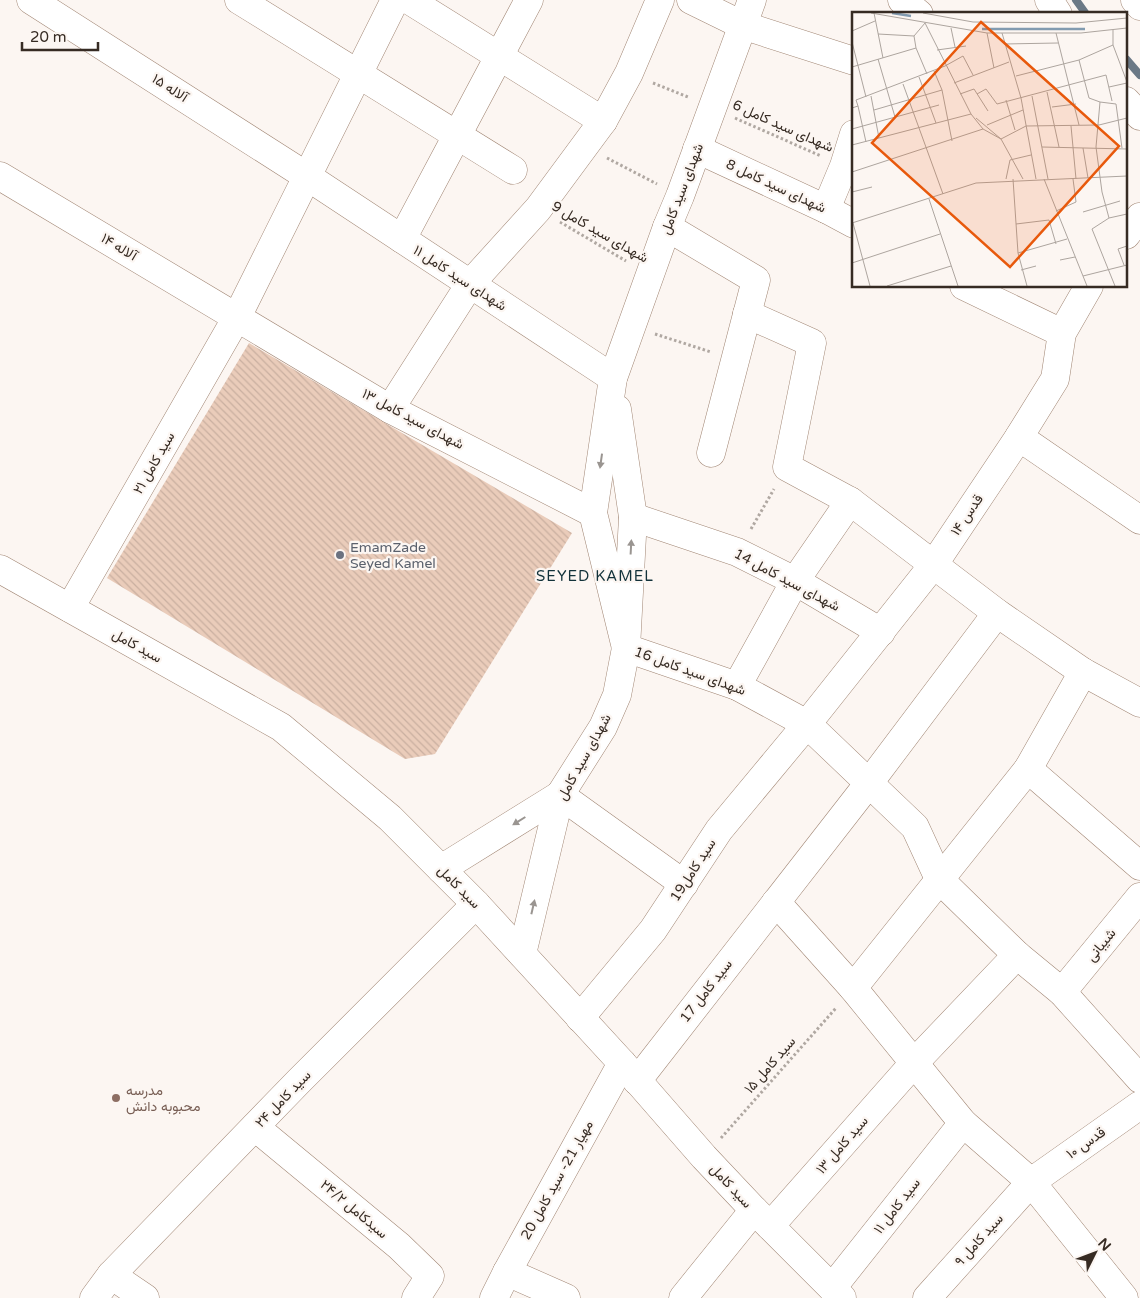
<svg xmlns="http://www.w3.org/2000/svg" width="1140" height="1298" font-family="'Varela Round',Vazirmatn,sans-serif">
<defs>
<pattern id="building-back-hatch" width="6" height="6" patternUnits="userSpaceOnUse" patternTransform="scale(1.25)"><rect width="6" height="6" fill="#eaccba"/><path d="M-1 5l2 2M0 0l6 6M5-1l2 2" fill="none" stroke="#c9afa0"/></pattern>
</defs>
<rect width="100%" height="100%" fill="#fcf6f2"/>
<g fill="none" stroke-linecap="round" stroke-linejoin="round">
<g stroke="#6b7986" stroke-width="8">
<path d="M 1076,0 L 1086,14"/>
<path d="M 1126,59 L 1140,75"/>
</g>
</g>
<path fill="url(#building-back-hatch)" d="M 249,343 L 572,533 L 435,754 L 405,759 L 107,578 Z"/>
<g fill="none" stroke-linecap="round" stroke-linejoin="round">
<defs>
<g id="street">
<path d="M 31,0 L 308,177 L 613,378"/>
<path d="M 239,0 L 513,170"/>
<path d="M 409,0 L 603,121"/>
<path d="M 691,0 L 742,25 L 854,61"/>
<path d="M 902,0 L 919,14"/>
<path d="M 697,149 L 826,209 L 854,224"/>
<path d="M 0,176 L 390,409 L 593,513"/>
<path d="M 826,209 L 844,166 L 854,134"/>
<path d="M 667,227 L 756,280 L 711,453"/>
<path d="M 1126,235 L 1140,217"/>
<path d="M 402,239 L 529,0"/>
<path d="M 964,286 L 1062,333"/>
<path d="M 747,314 L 812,343 L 787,467 L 850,501 L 997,613 L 1083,672 L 1140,703"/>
<path d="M 390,409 L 470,284 L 538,209 L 603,121 L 629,73 L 660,0"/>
<path d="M 1019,437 L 1140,520"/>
<path d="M 633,517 L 737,552 L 795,581 L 881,632"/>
<path d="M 70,608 L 237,317 L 395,0"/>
<path d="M 626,648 L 737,686 L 807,724 L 915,827 L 939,879 L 1017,955 L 1062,992 L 1140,1079"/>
<path d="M 626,648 L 593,513 L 613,378 L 667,227 L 680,196 L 752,0"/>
<path d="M 737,686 L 795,581 L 850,501"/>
<path d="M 1028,769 L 1140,866"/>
<path d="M 560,795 L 684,884"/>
<path d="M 441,869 L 560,795"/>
<path d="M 776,902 L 853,988 L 963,1123 L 1031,1182 L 1124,1298"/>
<path d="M 522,954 L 560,795 L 603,727 L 617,695 L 626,648 L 633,517 L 617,409"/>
<path d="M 853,988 L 1028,769 L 1083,672"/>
<path d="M 1062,992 L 1140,897"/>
<path d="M 580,1018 L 653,930 L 719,830 L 807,724 L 934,564 L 1019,437 L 1055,379 L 1062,333 L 1089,286"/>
<path d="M 637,1081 L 869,783 L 997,613"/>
<path d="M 255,1127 L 399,1246 L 430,1276 L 416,1298"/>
<path d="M 770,1226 L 914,1063 L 1017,955"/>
<path d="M 507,1272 L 566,1298"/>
<path d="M 111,1275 L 145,1298"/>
<path d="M 832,1288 L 963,1123"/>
<path d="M 94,1298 L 111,1275 L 299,1081 L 476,904"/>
<path d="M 494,1298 L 507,1272 L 622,1063"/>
<path d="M 683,1298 L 754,1210"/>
<path d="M 927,1298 L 1031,1182 L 1140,1105"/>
</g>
<g id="secondary">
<path d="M 1049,0 L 1058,14"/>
<path d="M 1135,0 L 1140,6"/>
<path d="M 1126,101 L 1140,116"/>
<path d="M 0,569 L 281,727 L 390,818 L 476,904 L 622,1063 L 704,1157 L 754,1210 L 842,1298"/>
</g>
</defs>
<use href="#street" stroke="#a18674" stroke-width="29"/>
<use href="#secondary" stroke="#a18674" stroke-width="29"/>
<g stroke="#b0a8a2" stroke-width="3" stroke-dasharray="2.5 2.5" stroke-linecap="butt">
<path d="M 653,83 L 688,97"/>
<path d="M 735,118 L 821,156"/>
<path d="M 607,158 L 657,184"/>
<path d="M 560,222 L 626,261"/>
<path d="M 655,334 L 711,352"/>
<path d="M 751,529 L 774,489"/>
<path d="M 721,1138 L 836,1008"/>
</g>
<use href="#street" stroke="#fff" stroke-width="28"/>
<use href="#secondary" stroke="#fff" stroke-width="28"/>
</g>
<defs><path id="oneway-solid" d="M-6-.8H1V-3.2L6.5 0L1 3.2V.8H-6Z" transform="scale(1.25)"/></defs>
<g fill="#9a9591">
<use href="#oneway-solid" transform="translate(601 461) rotate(98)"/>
<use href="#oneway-solid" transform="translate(631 547) rotate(-87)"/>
<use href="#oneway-solid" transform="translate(519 821) rotate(148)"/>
<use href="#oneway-solid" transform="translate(533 907) rotate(-77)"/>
</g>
<circle fill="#6b7280" stroke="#fcf6f2" stroke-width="2" cx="340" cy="555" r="5"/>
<circle fill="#8d6e63" stroke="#fcf6f2" stroke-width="2" cx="116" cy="1098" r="5"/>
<g text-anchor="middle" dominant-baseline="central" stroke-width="4.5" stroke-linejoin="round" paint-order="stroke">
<g font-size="14" fill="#362b23" stroke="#fcf6f2">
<text transform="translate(170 88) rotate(33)">آلاله ۱۵</text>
<text transform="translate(783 126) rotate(24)">شهدای سید کامل 6</text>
<text transform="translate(776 186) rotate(25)">شهدای سید کامل 8</text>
<text transform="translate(682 189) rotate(-69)">شهدای سید کامل</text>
<text transform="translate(600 232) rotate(30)">شهدای سید کامل 9</text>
<text transform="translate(119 247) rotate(31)">آلاله ۱۴</text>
<text transform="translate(460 278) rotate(33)">شهدای سید کامل ۱۱</text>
<text transform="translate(413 419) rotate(28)">شهدای سید کامل ۱۳</text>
<text transform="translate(154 463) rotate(-60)">سید کامل ۲۱</text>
<text transform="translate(967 515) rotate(-56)">قدس ۱۴</text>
<text transform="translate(787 580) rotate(28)">شهدای سید کامل 14</text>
<text transform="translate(137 646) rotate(29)">سید کامل</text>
<text transform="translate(690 671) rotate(20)">شهدای سید کامل 16</text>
<text transform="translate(584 757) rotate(-61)">شهدای سید کامل</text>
<text transform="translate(693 870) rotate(-57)">سید کامل19</text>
<text transform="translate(459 887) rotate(45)">سید کامل</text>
<text transform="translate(1101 945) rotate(-51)">شیبانی</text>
<text transform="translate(706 991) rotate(-52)">سید کامل 17</text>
<text transform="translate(770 1065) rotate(-49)">سید کامل ۱۵</text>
<text transform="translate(283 1099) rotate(-46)">سید کامل ۲۴</text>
<text transform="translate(1086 1143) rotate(-35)">قدس ۱۰</text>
<text transform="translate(842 1145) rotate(-49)">سید کامل ۱۳</text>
<text transform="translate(557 1180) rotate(-61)">مهیار 21- سید کامل 20</text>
<text transform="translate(731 1186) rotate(47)">سید کامل</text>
<text transform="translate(897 1206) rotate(-52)">سید کامل ۱۱</text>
<text transform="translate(354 1209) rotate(40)">سیدکامل ۲۴/۲</text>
<text transform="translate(979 1240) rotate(-48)">سید کامل ۹</text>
</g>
<g font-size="14" fill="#5b616d" stroke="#fcf6f2" text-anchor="start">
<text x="350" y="547">EmamZade<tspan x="350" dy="16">Seyed Kamel</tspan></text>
</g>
<g font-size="14" fill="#785e54" stroke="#fcf6f2" text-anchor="start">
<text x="126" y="1090">مدرسه<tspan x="126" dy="16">محبوبه دانش</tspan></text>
</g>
<g font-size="15" letter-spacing="1" fill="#12323a" stroke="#fcf6f2">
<text x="595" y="576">SEYED KAMEL</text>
</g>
</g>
<g transform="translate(852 12)">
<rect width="275" height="275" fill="#fcf6f2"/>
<path fill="none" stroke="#829bb0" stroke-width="2.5" d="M 40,1 L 59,4M 130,17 L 233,17"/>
<path fill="none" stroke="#ada59f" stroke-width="1" d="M 19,1 L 135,21 L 229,21 L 275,16M 22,1 L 31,46M 71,1 L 121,10 L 224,11 L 275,6M 73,11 L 119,102 L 131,117 L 149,127M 99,16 L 103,35M 261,18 L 261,33 L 275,70M 0,19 L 23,9M 135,21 L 142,56M 150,21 L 169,86 L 184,167M 204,21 L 227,113M 26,22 L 62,24 L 73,11M 0,30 L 14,85M 152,32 L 206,31M 64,36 L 75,62M 85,38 L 114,34M 26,47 L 43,105M 227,48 L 237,86 L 248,90 L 244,135 L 250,180 L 257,206M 0,55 L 64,36 L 62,24M 82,59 L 90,78 L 100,129M 164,64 L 227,48 L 261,33M 67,65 L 84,111M 102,71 L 157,50M 51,72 L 91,182M 257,75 L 275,71M 195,80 L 207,135M 108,82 L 122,77 L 136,99M 125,82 L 134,77 L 145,92 L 254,63 L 260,89M 19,84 L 27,126M 180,84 L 196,167M 154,88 L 163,118M 248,90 L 264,92 L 270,136M 6,94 L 14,130M 200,95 L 224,92M 0,96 L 6,94 L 4,88 L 93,54 L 111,44 L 121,63M 22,98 L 90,78M 124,106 L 149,127 L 171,167M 135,113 L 171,98M 219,114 L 224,167M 0,117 L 87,93M 149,127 L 174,114 L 247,113 L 275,106M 0,133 L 119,102M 190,135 L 275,137M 231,136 L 236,166M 158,148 L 179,143M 0,160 L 131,117M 154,167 L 158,148M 161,167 L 166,241 L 175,274M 192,167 L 235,274M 0,180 L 20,175M 77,187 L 106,274M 204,199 L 224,190 L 221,167M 231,200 L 268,189M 0,211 L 124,171 L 275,164M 1,211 L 18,274M 164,212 L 197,208 L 204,232M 166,241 L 215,227M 208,248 L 223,245M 0,251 L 88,222M 272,253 L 266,237 L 275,234M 169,258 L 184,254M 231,264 L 275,253M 35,274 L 99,254M 263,274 L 240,217 L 257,206 L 275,202"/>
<path fill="#e8590c" fill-opacity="0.15" stroke="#e8590c" stroke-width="2.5" d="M 129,10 L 267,134 L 158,255 L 20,131 Z"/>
<rect width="275" height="275" fill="none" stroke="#362b23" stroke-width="2.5"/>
</g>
<g transform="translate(1095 1253) rotate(48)" stroke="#fcf6f2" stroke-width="4" paint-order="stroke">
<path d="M0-4L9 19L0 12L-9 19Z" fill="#362b23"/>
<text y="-8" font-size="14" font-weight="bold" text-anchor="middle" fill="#362b23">N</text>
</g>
<path d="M22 42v8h76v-8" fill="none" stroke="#362b23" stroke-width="2.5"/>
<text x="30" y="42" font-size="15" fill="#362b23" stroke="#fcf6f2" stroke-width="4" paint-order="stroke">20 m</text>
</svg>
